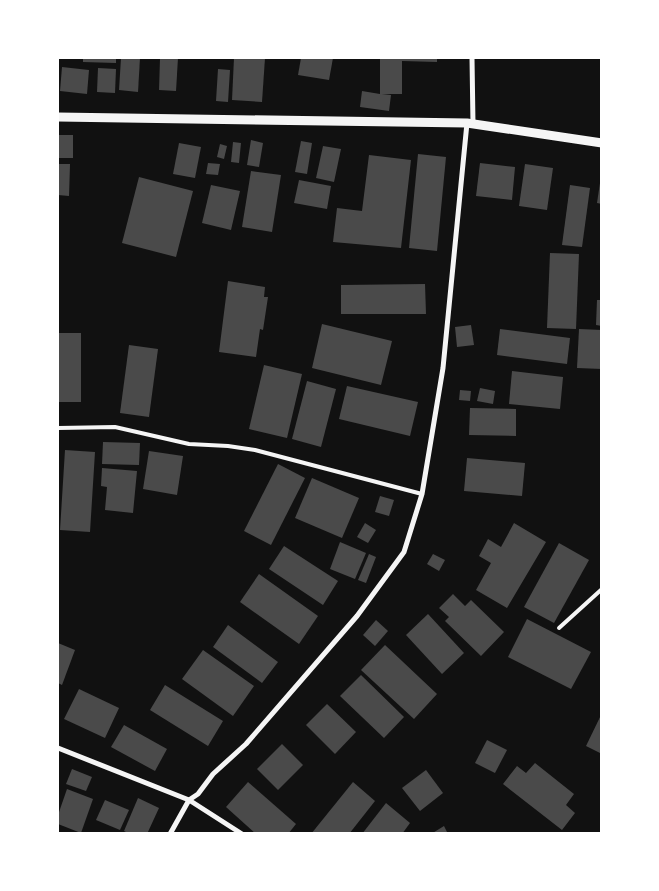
<svg xmlns="http://www.w3.org/2000/svg" width="659" height="891" font-family="'Noto Sans',sans-serif">
<rect width="100%" height="100%" fill="#111"/>
<g fill="#4a4a4a">
<path d="M 83,58 L 116,58 L 116,63 L 83,62 Z"/>
<path d="M 121,58 L 140,58 L 138,92 L 119,90 Z"/>
<path d="M 160,58 L 178,58 L 176,91 L 159,90 Z"/>
<path d="M 234,58 L 265,58 L 262,102 L 232,100 Z"/>
<path d="M 301,58 L 333,58 L 329,80 L 298,75 Z"/>
<path d="M 380,58 L 437,58 L 437,62 L 402,61 L 402,94 L 382,94 L 391,95 L 389,111 L 360,107 L 362,91 L 380,94 Z"/>
<path d="M 62,67 L 89,70 L 87,94 L 60,91 Z"/>
<path d="M 98,68 L 116,69 L 115,93 L 97,92 Z"/>
<path d="M 218,69 L 230,70 L 228,102 L 216,101 Z"/>
<rect x="58" y="135" width="15" height="23"/>
<path d="M 251,140 L 263,143 L 259,167 L 247,165 Z"/>
<path d="M 301,141 L 312,143 L 307,174 L 295,172 Z"/>
<path d="M 233,142 L 241,143 L 239,163 L 231,162 Z"/>
<path d="M 179,143 L 201,147 L 195,178 L 173,174 Z"/>
<path d="M 220,144 L 227,146 L 224,159 L 217,157 Z"/>
<path d="M 323,146 L 341,149 L 334,182 L 316,178 Z"/>
<path d="M 418,154 L 446,157 L 437,251 L 409,248 Z"/>
<path d="M 369,155 L 411,160 L 401,248 L 333,242 L 337,208 L 362,211 Z"/>
<path d="M 208,163 L 220,164 L 218,175 L 206,174 Z"/>
<path d="M 480,163 L 515,167 L 512,200 L 476,196 Z"/>
<path d="M 58,164 L 70,164 L 69,196 L 58,195 Z"/>
<path d="M 525,164 L 553,168 L 547,210 L 519,206 Z"/>
<path d="M 251,171 L 281,175 L 272,232 L 242,227 Z"/>
<path d="M 139,177 L 193,191 L 176,257 L 122,243 Z"/>
<path d="M 299,180 L 331,186 L 327,209 L 294,203 Z"/>
<path d="M 600,183 L 602,183 L 602,204 L 597,203 Z"/>
<path d="M 211,185 L 240,191 L 231,230 L 202,223 Z"/>
<path d="M 570,185 L 590,188 L 582,247 L 562,245 Z"/>
<path d="M 550,253 L 579,254 L 576,329 L 547,328 Z"/>
<path d="M 228,281 L 265,287 L 264,297 L 268,297 L 263,330 L 260,329 L 256,357 L 219,352 Z"/>
<path d="M 425,284 L 426,314 L 341,314 L 341,285 Z"/>
<path d="M 597,300 L 602,300 L 602,326 L 596,325 Z"/>
<path d="M 322,324 L 392,341 L 381,385 L 312,368 Z"/>
<path d="M 471,325 L 474,345 L 457,347 L 455,327 Z"/>
<path d="M 500,329 L 570,338 L 567,364 L 497,355 Z"/>
<path d="M 579,329 L 602,330 L 602,369 L 577,368 Z"/>
<rect x="58" y="333" width="23" height="69"/>
<path d="M 129,345 L 158,349 L 149,417 L 120,413 Z"/>
<path d="M 264,365 L 302,374 L 287,438 L 249,429 Z"/>
<path d="M 512,371 L 563,377 L 560,409 L 509,404 Z"/>
<path d="M 307,381 L 336,389 L 321,447 L 292,439 Z"/>
<path d="M 347,386 L 418,402 L 410,436 L 339,419 Z"/>
<path d="M 480,388 L 495,391 L 493,404 L 477,401 Z"/>
<path d="M 460,390 L 471,391 L 470,401 L 459,400 Z"/>
<path d="M 470,408 L 516,409 L 516,436 L 469,435 Z"/>
<path d="M 103,442 L 140,443 L 139,465 L 102,464 Z"/>
<path d="M 65,450 L 95,452 L 90,532 L 60,530 Z"/>
<path d="M 149,451 L 183,456 L 177,495 L 143,489 Z"/>
<path d="M 467,458 L 525,463 L 522,496 L 464,491 Z"/>
<path d="M 278,464 L 305,478 L 271,545 L 244,531 Z"/>
<path d="M 102,468 L 137,471 L 133,513 L 105,510 L 107,487 L 101,486 Z"/>
<path d="M 312,478 L 359,498 L 342,538 L 295,518 Z"/>
<path d="M 380,496 L 394,500 L 389,516 L 375,512 Z"/>
<path d="M 365,523 L 376,530 L 368,543 L 357,537 Z"/>
<path d="M 514,523 L 546,542 L 507,608 L 476,590 L 491,563 L 479,556 L 488,539 L 501,547 Z"/>
<path d="M 340,542 L 366,553 L 355,579 L 330,569 Z"/>
<path d="M 559,543 L 589,560 L 554,623 L 524,607 Z"/>
<path d="M 284,546 L 338,581 L 323,605 L 269,569 Z"/>
<path d="M 369,554 L 376,557 L 366,583 L 358,580 Z"/>
<path d="M 433,554 L 445,560 L 439,571 L 427,564 Z"/>
<path d="M 259,574 L 318,616 L 299,644 L 240,602 Z"/>
<path d="M 453,594 L 465,606 L 471,600 L 504,632 L 481,656 L 445,621 L 449,617 L 439,608 Z"/>
<path d="M 428,614 L 464,653 L 442,674 L 406,635 Z"/>
<path d="M 527,619 L 591,652 L 571,689 L 508,657 Z"/>
<path d="M 376,620 L 388,631 L 375,646 L 363,635 Z"/>
<path d="M 228,625 L 278,662 L 262,683 L 213,647 Z"/>
<path d="M 58,643 L 75,650 L 62,685 L 58,683 Z"/>
<path d="M 385,645 L 437,694 L 414,719 L 361,670 Z"/>
<path d="M 203,650 L 254,686 L 233,716 L 182,679 Z"/>
<path d="M 361,675 L 404,717 L 384,738 L 340,696 Z"/>
<path d="M 165,685 L 223,721 L 208,746 L 150,710 Z"/>
<path d="M 79,689 L 119,708 L 105,738 L 64,719 Z"/>
<path d="M 327,704 L 356,732 L 335,754 L 306,725 Z"/>
<path d="M 602,713 L 602,754 L 586,746 Z"/>
<path d="M 124,725 L 167,749 L 155,771 L 111,747 Z"/>
<path d="M 487,740 L 507,750 L 495,773 L 475,763 Z"/>
<path d="M 282,744 L 303,765 L 278,790 L 257,769 Z"/>
<path d="M 535,763 L 574,794 L 566,805 L 575,813 L 562,830 L 503,784 L 517,766 L 526,773 Z"/>
<path d="M 72,769 L 92,777 L 86,791 L 66,784 Z"/>
<path d="M 426,770 L 443,793 L 420,811 L 402,788 Z"/>
<path d="M 248,782 L 296,824 L 288,834 L 256,834 L 226,807 Z"/>
<path d="M 353,782 L 375,801 L 349,834 L 311,834 Z"/>
<path d="M 67,789 L 93,799 L 81,833 L 58,824 L 58,815 Z"/>
<path d="M 138,798 L 159,808 L 147,834 L 130,834 L 124,831 Z"/>
<path d="M 105,800 L 129,810 L 120,830 L 96,820 Z"/>
<path d="M 386,803 L 410,823 L 402,834 L 362,834 Z"/>
<path d="M 444,826 L 448,834 L 431,834 Z"/>
</g>
<g fill="none" stroke-linecap="round" stroke-linejoin="round">
<g stroke="#f5f5f5" stroke-width="4">
<path d="M 58,428 L 115,427 L 189,444 L 228,446 L 255,450 L 422,494"/>
<path d="M 559,628 L 602,589"/>
</g>
<g stroke="#f5f5f5" stroke-width="5">
<path d="M 472,58 L 473,124"/>
<path d="M 58,748 L 189,800 L 242,834"/>
<path d="M 170,834 L 189,800 L 198,794 L 213,774 L 246,744 L 357,616 L 404,552 L 422,494 L 443,368 L 467,123"/>
</g>
<path stroke="#f5f5f5" stroke-width="9" d="M 58,117 L 467,123 L 602,143"/>
</g>
<rect width="659" height="891" fill="none" stroke="#ffffff" stroke-width="118"/>
</svg>
